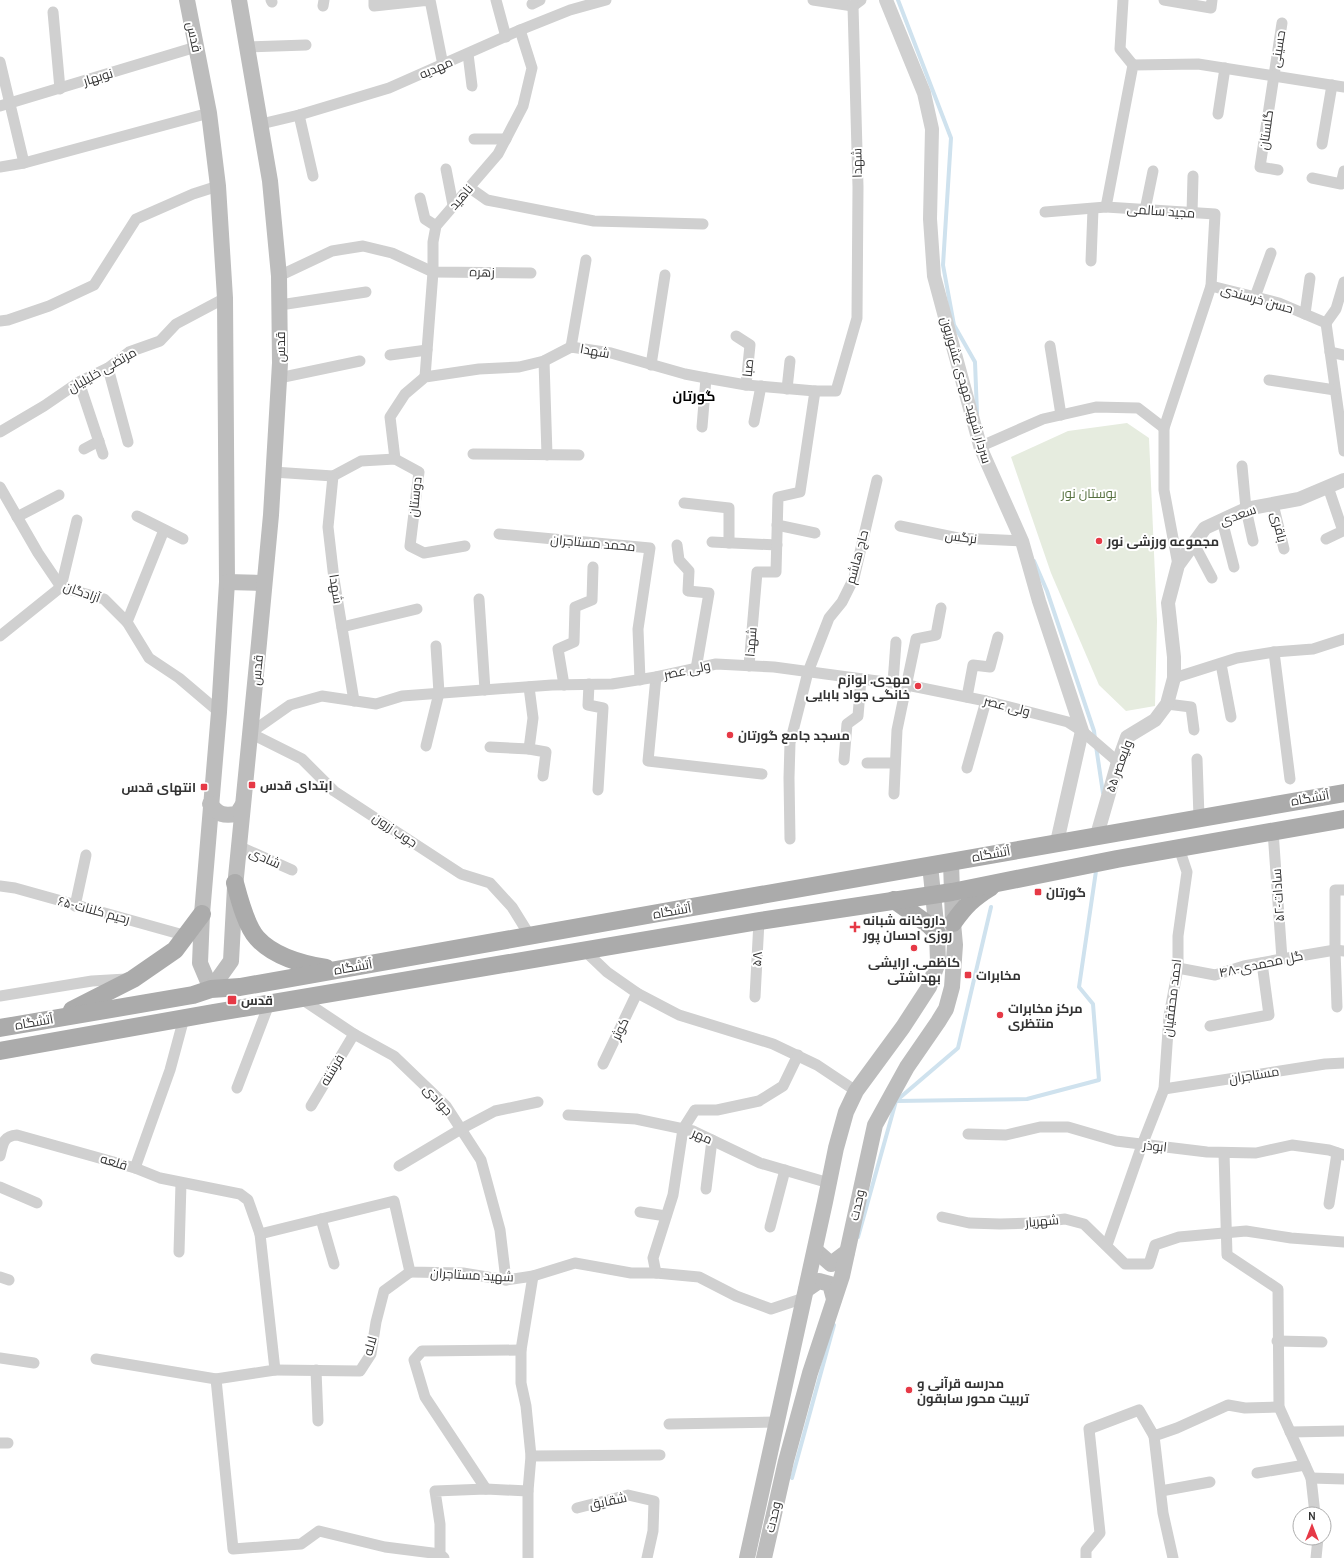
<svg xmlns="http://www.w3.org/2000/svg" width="1344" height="1558" font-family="Karla,Cairo,sans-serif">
<rect width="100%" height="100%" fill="#fff"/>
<path fill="#e6ecdf" d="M 1127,423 L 1149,438 L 1157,621 L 1155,706 L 1126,711 L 1099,685 L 1051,573 L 1011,457 L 1068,431 Z"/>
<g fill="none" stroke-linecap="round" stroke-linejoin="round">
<g stroke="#cfe2ee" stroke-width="4">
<path d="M 898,0 L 951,138 L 943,265 L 954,325 L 975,362 L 977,413"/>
<path d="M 1034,561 L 1047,591 L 1094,731 L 1095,739"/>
<path d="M 1096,746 L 1103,793"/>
<path d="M 896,1101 L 1027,1099 L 1099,1080 L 1093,1004 L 1079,987 L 1096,871"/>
<path d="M 858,1237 L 896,1101 L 958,1048 L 991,907"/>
<path d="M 792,1478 L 834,1325"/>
</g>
<g stroke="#d0d0d0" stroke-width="11">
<path d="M 271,0 L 272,2"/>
<path d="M 374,0 L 374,6 L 430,0 L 443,65"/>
<path d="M 496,0 L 506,37"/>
<path d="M 813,0 L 853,6 L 861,0"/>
<path d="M 1123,0 L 1120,49 L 1133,65"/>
<path d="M 1164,0 L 1211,8 L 1212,0"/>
<path d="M 532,4 L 540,0"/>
<path d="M 323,6 L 324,0"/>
<path d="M 53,12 L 60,89"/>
<path d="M 247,47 L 306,45"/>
<path d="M 468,54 L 472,86"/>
<path d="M 0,62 L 24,163"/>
<path d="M 0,106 L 196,47"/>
<path d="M 1218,114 L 1225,68"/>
<path d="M 299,115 L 313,176"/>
<path d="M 261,124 L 299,115 L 389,88 L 520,30 L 570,10 L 606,0"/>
<path d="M 474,139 L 506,139"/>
<path d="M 1322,144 L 1332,85"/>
<path d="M 0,167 L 24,163 L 209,113"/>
<path d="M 446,169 L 453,205"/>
<path d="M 1278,170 L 1260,167 L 1282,23"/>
<path d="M 1312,178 L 1341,184 L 1344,171"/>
<path d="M 470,188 L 487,200 L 594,221 L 703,224"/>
<path d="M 420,198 L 425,219 L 436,226"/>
<path d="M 1145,210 L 1153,171"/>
<path d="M 1045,212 L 1106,207"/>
<path d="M 1192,213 L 1193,176"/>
<path d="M 1091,261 L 1093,209"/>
<path d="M 279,276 L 332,251 L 363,246 L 392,253 L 433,272 L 531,273"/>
<path d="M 1211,286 L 1279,303 L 1326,323"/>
<path d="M 1255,297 L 1271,253"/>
<path d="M 280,305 L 366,292"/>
<path d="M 1305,314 L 1310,278"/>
<path d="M 0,321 L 8,320 L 49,306 L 94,285 L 136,219 L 193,194 L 218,186"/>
<path d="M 1326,323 L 1344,451"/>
<path d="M 1326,323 L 1336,309 L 1344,282"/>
<path d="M 736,336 L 750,345 L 746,385"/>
<path d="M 1050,346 L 1061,415"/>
<path d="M 571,347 L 586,260"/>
<path d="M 1330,352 L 1344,355"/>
<path d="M 390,355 L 427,350"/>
<path d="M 544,361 L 547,455"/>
<path d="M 651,365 L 665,275"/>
<path d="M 108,368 L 128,442"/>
<path d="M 425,377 L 433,272 L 433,242 L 436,226 L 498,154 L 523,106 L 532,68 L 520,30"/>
<path d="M 279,378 L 360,361"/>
<path d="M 1269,380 L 1335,390"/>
<path d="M 79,382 L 103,454"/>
<path d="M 787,389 L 790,361"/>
<path d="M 754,422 L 761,386"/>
<path d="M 702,427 L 706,378"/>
<path d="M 0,432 L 44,406 L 79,382 L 108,368 L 129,352 L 160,341 L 176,324 L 225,298"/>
<path d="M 84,449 L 99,441"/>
<path d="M 981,449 L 986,444 L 1043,419 L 1096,407 L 1138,408 L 1164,428"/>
<path d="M 473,454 L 579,455"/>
<path d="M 395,459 L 390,417 L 405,394 L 425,377 L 479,369 L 519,367 L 544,361 L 571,347 L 611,353 L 685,374 L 706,378 L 746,385 L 815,391 L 836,391 L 857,318 L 858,187 L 853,6"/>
<path d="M 1242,466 L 1246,509 L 1253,541"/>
<path d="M 273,472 L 333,476 L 361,461 L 395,459 L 419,472 L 410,546 L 424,553 L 465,546"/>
<path d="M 333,476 L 328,527 L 334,579 L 354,701"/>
<path d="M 0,487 L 38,553 L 61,587 L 104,599 L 127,622 L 149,658 L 179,678 L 219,712"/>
<path d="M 684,503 L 729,508 L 729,543"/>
<path d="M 1273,504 L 1284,549"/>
<path d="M 137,516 L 183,539"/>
<path d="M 17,517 L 59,495"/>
<path d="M 1222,520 L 1234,567"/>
<path d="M 777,525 L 815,533"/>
<path d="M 900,526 L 958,538 L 1022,541"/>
<path d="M 499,534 L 650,548 L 638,629 L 640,680"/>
<path d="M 1326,539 L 1343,531 L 1328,487"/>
<path d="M 712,542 L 777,545"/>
<path d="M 1194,544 L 1212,578"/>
<path d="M 677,545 L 679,560 L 689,571 L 688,591 L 709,593 L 696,669"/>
<path d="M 1178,565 L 1164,490 L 1164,428 L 1211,286 L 1215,214 L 1106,207 L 1133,65 L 1198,64 L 1344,87"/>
<path d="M 479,599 L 485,690"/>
<path d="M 127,622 L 164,530"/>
<path d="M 342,627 L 417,609"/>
<path d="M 0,636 L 61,587 L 77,520"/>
<path d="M 1274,652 L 1290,779"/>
<path d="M 1221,664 L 1231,717"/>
<path d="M 749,666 L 757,572 L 776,572 L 778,497 L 800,492 L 815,391"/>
<path d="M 656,677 L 648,761 L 762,774"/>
<path d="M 1174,678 L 1237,658 L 1274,652 L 1313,649 L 1344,639"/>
<path d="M 893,683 L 896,642"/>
<path d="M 589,684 L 588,705 L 603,708 L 598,790"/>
<path d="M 564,685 L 558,649 L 574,642 L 575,607 L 592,600 L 593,567"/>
<path d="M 529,687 L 533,718 L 529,749 L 546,752 L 543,776"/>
<path d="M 967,697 L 973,665 L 990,667 L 998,637"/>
<path d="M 1167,704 L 1191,707 L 1194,730"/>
<path d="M 426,746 L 439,693 L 436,646"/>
<path d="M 490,747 L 529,749"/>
<path d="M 1197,759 L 1199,817"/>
<path d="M 844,760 L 847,724 L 858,716 L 861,679"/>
<path d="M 867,763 L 895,763"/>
<path d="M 967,768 L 986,701"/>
<path d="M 894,794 L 897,730 L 916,639 L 936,635 L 941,608"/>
<path d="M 1273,831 L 1282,959"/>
<path d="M 790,839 L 789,778 L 790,743 L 808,672 L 829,618 L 842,602 L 854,578 L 877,480"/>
<path d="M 238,846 L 292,870"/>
<path d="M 0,886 L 15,888 L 187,936"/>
<path d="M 75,906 L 86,855"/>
<path d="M 530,936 L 512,907 L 490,883 L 461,874 L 334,791 L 302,759 L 250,733 L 290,705 L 322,696 L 376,704 L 402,696 L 552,685 L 612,684 L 656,677 L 716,664 L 774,667 L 907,685 L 986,701 L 1068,722 L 1082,731 L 1118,762"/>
<path d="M 584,950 L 607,972 L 637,993 L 679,1015 L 773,1044 L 817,1065 L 856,1091"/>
<path d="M 1178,968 L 1215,975 L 1244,966 L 1282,959 L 1335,950 L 1344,951"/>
<path d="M 0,996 L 92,981 L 126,979"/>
<path d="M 755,997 L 759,921"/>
<path d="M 300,998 L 354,1034 L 394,1056 L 446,1106 L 481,1160 L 500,1230 L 506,1280"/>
<path d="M 1337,1007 L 1335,950 L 1335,890 L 1344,890"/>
<path d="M 1210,1026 L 1269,1015 L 1262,963"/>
<path d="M 603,1064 L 637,993"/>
<path d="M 237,1088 L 269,1004"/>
<path d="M 1164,1089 L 1325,1064 L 1344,1063"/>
<path d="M 311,1106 L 354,1034"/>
<path d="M 568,1115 L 636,1119 L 693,1131 L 760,1163 L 829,1183"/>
<path d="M 968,1134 L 1006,1135 L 1040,1127 L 1068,1127 L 1116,1141 L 1207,1152 L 1256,1153 L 1292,1145 L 1329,1150 L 1344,1155"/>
<path d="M 1224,1153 L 1227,1255 L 1278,1289 L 1279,1407 L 1311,1478 L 1315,1514"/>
<path d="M 0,1156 C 3,1144 3,1136 17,1135 L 135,1168 L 170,1070 L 184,1018"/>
<path d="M 399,1166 L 461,1129 L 495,1111 L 538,1102"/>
<path d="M 135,1168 L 160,1178 L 240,1194 L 248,1200 L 260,1234 L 275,1370 L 216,1379 L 233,1549 L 301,1544 L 319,1531 L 385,1547 L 440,1554"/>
<path d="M 0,1187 L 37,1203"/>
<path d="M 706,1189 L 712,1140"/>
<path d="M 1329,1204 L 1337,1153"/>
<path d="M 640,1212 L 666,1216"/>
<path d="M 942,1217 L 969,1223 L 1000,1224 L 1031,1223 L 1065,1219 L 1084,1224 L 1125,1264 L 1149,1264 L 1155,1245 L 1179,1237 L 1246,1231 L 1291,1238 L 1344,1242"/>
<path d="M 321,1219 L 334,1264"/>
<path d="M 770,1227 L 785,1170"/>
<path d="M 260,1234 L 394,1201 L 410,1272 L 463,1273 L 506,1280 L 533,1276 L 575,1263 L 631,1273 L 656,1273 L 699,1277 L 736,1296 L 771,1309 L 804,1298"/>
<path d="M 1107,1245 L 1142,1145 L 1164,1089 L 1169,1016 L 1178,968 L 1178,936 L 1187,872 L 1179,848"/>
<path d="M 179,1252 L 181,1183"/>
<path d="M 656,1273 L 653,1258 L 673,1195 L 683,1129 L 695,1110 L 717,1110 L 759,1101 L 783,1086 L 798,1055"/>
<path d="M 0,1277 L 9,1280"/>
<path d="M 1277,1341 L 1322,1342"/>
<path d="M 0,1358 L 34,1363"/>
<path d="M 96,1359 L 216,1379"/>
<path d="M 275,1370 L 360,1371 L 371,1354 L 376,1322 L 384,1291 L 410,1272"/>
<path d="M 316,1370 L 318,1421"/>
<path d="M 669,1424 L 778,1422"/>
<path d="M 1290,1432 L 1344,1431"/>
<path d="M 1154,1436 L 1163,1513 L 1173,1558"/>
<path d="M 0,1443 L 8,1443"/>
<path d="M 531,1456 L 660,1455"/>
<path d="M 1257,1473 L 1305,1465"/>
<path d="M 1311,1478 L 1344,1479"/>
<path d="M 486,1489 L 425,1397 L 414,1360 L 422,1351 L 521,1350"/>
<path d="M 1161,1491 L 1210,1482"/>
<path d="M 577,1508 L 628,1495 L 654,1501 L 653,1531 L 647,1558"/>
<path d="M 444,1558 L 440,1554 L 440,1524 L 435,1491 L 486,1489 L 528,1491"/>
<path d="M 528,1558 L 528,1491 L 531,1456 L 526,1406 L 521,1383 L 521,1350 L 533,1276"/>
<path d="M 1086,1558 L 1086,1550 L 1100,1533 L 1089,1429 L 1139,1410 L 1154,1436 L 1177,1428 L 1228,1405 L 1245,1408 L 1279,1407"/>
<path d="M 1316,1558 L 1318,1538"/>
</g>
<g stroke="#d0d0d0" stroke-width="14">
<path d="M 886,0 L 924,93 L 932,129 L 930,219 L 934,276 L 952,343 L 981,449 L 1022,541 L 1039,601 L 1082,731 L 1057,842"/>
<path d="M 1097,835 L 1118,762 L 1127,737 L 1155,720 L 1167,704 L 1174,678 L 1174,657 L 1168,603 L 1178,565 L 1205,528 L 1246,509 L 1299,499 L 1344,480"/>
</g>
<g stroke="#bdbdbd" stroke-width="16">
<path d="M 187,0 L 209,113 L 218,186 L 225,298 L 227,582 L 219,712 L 202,914 L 200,963 L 211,989"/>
<path d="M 227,582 L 264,583"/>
<path d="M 210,804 C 219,815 223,816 237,814 L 242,806"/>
<path d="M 211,989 L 231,961 L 235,887 L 259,643 L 271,515 L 280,363 L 279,276 L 270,181 L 239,0"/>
<path d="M 815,1250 L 831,1264 L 847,1252"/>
<path d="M 806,1290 L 819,1281 L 830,1284 L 834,1299"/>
<path d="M 747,1558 L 825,1202 L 836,1148 L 846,1112 L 856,1091 L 903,1027 L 929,987 L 938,962 L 937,933 L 930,865"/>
<path d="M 764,1558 L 786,1461 L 810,1373 L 842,1276 L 875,1125 L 907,1067 L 938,1022 L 946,1009 L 952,987 L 955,945 L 953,923 L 951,862"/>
</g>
<g stroke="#ababab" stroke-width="18">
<path d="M 235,883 C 239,898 246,926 257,938 C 274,957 302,964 326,968"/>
<path d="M 894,900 L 929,925 L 937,933"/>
<path d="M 953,923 C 965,906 973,898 991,887"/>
<path d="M 72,1010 L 133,979 L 175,950 L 202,914"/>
<path d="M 0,1028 L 193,995 L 211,989 L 240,987 C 608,923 976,855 1344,793"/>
<path d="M 0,1051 L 213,1013 L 759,921 L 952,892 L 1117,859 L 1344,819"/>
</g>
</g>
<g fill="#e63946" stroke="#fff" stroke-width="1.5">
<circle cx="1099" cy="541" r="4"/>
<circle cx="918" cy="686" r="4"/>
<circle cx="730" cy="735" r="4"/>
<rect x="248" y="781" width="8" height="8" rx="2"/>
<rect x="200" y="783" width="8" height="8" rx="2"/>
<rect x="1034" y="888" width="8" height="8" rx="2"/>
<path d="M853 921h4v4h4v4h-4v4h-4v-4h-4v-4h4z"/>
<circle cx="914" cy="948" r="4"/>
<rect x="964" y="971" width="8" height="8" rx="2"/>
<rect x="227" y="995" width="10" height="10" rx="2"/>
<circle cx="1000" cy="1015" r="4"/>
<circle cx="909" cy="1390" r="4"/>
</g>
<g text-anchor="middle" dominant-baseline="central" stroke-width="4" stroke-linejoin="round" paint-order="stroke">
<g font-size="13" fill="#333" stroke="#fff">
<text transform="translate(194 37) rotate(78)">قدس</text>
<text transform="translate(1278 49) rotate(-81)">حسینی</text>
<text transform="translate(436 68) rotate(-23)">مهدیه</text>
<text transform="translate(98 77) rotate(-17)">نوبهار</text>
<text transform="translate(1266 130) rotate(-82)">گلستان</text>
<text transform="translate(857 163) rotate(-91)">شهدا</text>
<text transform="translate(461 197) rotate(-49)">ناهید</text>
<text transform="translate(1161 211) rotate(4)">مجید سالمی</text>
<text transform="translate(482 272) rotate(1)">زهره</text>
<text transform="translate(1257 299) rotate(16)">حسن خرسندی</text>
<text transform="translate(280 347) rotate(-90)">قدس</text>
<text transform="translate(595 351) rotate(10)">شهدا</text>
<text transform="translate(748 368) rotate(-84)">صبا</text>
<text transform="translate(102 370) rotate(-30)">مرتضی خلیلیان</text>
<text transform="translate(966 390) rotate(74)">سردار شهید مهدی عشوریون</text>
<text transform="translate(415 497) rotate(-84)">دوستان</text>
<text transform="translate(1238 515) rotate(-20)">سعدی</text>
<text transform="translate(1279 527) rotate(76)">باقری</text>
<text transform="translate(961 537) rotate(7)">نرگس</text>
<text transform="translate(593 543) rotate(5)">محمد مستاجران</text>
<text transform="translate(857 557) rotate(-75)">حاج هاشم</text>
<text transform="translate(336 589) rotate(81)">شهدا</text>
<text transform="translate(82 592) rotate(20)">آزادگان</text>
<text transform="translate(751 642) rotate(-85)">شهدا</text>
<text transform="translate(257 670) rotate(-84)">قدس</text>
<text transform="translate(687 670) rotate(-12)">ولی عصر</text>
<text transform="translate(1007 706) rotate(14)">ولی عصر</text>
<text transform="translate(1119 766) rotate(-70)">۵۵ ولیعصر</text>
<text transform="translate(1310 798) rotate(-10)">آتشگاه</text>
<text transform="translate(395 830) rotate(34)">جوب زرون</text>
<text transform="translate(991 854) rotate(-10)">آتشگاه</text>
<text transform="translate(265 858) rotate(24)">شادی</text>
<text transform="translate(1278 895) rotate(-94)">۵۲-سادات</text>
<text transform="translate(94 910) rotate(15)">۶۵-رحیم کلنات</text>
<text transform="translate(672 911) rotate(-10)">آتشگاه</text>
<text transform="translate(757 959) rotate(-87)">۵۸</text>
<text transform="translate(1261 964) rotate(-12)">۴۸-گل محمدی</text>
<text transform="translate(353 967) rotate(-10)">آتشگاه</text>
<text transform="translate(1172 998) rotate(-83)">احمد محققیان</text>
<text transform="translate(34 1022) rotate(-10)">آتشگاه</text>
<text transform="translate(620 1029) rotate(-64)">کوثر</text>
<text transform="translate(332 1070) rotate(-59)">فرشته</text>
<text transform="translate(1254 1075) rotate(-9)">مستاجران</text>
<text transform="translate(438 1100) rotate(48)">جوادی</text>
<text transform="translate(702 1136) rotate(23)">مهر</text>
<text transform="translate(1155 1146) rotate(6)">ابوذر</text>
<text transform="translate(114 1162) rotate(17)">قلعه</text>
<text transform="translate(857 1205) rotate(-78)">وحدت</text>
<text transform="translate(1042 1221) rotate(-5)">شهریار</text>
<text transform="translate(472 1275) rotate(3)">شهید مستاجران</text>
<text transform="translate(370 1346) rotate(-75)">لاله</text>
<text transform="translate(608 1501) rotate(-12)">شقایق</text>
<text transform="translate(773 1517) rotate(-77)">وحدت</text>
</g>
<g font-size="13" fill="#56703f" stroke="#fff">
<text x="1089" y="493">بوستان نور</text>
</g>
<g font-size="13" font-weight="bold" fill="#333" stroke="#fff" text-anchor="start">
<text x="1107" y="541">مجموعه ورزشی نور</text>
<text x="910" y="679" text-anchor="end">مهدی. لوازم<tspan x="910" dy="15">خانگی جواد بابایی</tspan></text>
<text x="738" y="735">مسجد جامع گورتان</text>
<text x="260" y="785">ابتدای قدس</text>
<text x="196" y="787" text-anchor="end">انتهای قدس</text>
<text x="1046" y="892">گورتان</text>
<text x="863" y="920">داروخانه شبانه<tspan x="863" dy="15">روزی احسان پور</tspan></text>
<text x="914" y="962" text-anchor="middle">کاظمی. ارایشی<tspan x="914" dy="15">بهداشتی</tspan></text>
<text x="976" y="975">مخابرات</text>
<text x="241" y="1000">قدس</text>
<text x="1008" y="1008">مرکز مخابرات<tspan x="1008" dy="15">منتظری</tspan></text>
<text x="917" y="1383">مدرسه قرآنی و<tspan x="917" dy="15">تربیت محور سابقون</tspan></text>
</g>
<g font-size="14" font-weight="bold" fill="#000" stroke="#fff">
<text x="694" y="396">گورتان</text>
</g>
</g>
<g transform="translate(1312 1526)"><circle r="19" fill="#ffffff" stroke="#adadad"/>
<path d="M0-3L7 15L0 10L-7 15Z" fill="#e63946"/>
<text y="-6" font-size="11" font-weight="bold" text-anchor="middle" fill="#333333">N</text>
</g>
</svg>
